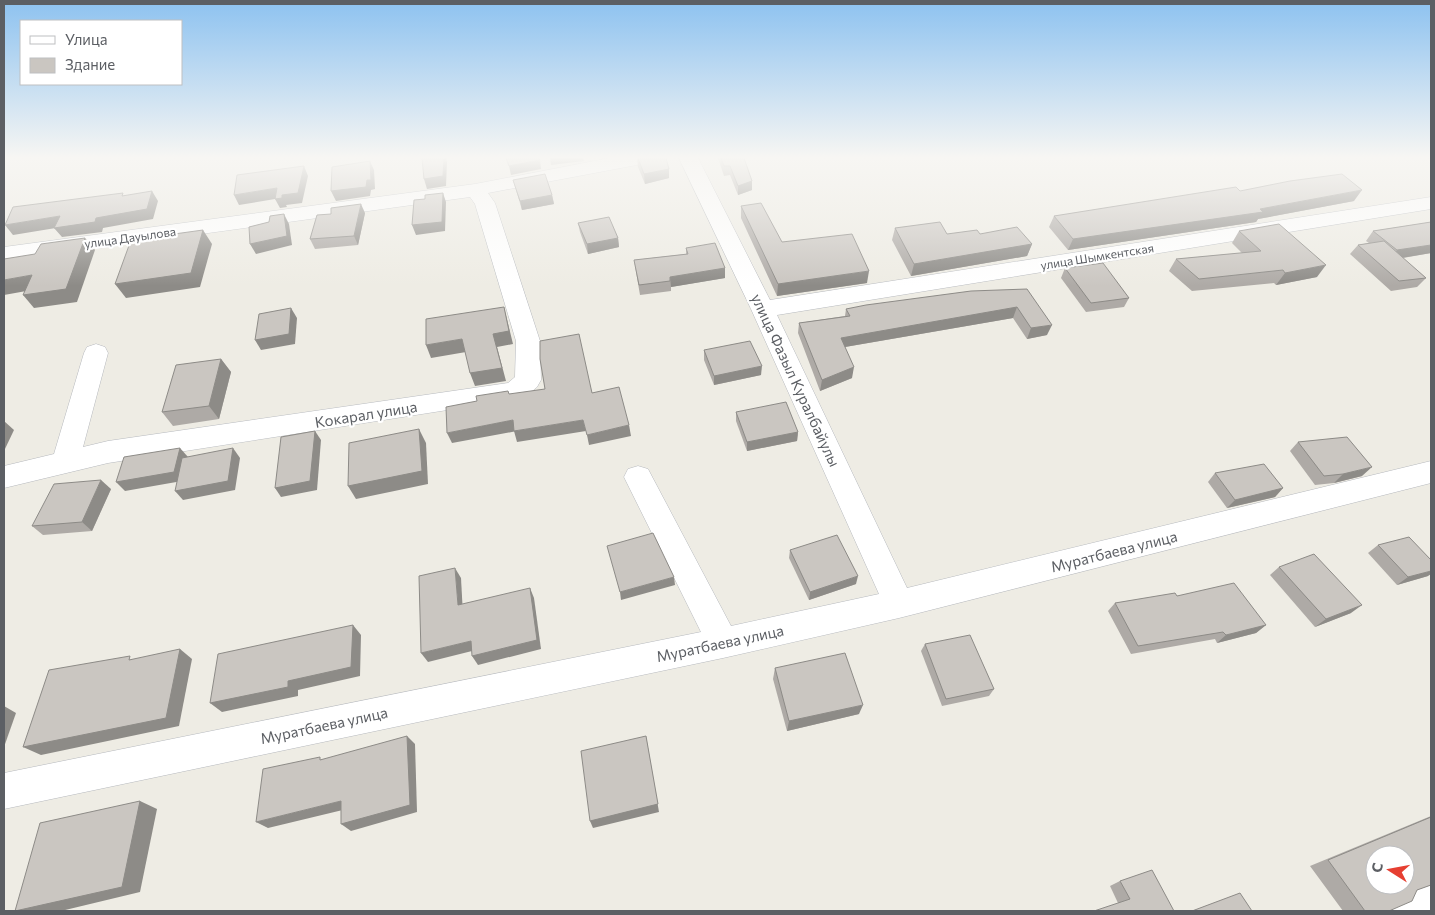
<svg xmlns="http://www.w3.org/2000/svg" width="1435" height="915" font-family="Commissioner,sans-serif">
<rect width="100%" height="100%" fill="#eeece4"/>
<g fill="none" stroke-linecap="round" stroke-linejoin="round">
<defs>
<g id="minor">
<path d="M 610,158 L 651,158 L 649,162 L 642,164 L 488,193 L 495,203 L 540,341 L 541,380 L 537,387 L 524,398 L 108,463 L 4,488 L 4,466 L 54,454 L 84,353 L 87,347 L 96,344 L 105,347 L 108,353 L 83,447 L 108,441 L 508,383 L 515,377 L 516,341 L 475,204 L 470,197 L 4,261 L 4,247 L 475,184 Z"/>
<path d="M 679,158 L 698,158 L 770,300 L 1431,197 L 1431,209 L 777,315 L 907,588 L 1431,461 L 1431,483 L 899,618 L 723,658 L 4,809 L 4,773 L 701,632 L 624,477 L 628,469 L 638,466 L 648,469 L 731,626 L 879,594 L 751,309 Z"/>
<path d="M 1431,884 L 1431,911 L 1392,911 L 1398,897 Z"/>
</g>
</defs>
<use href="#minor" stroke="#b6b9be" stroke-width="1"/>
<use href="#minor" fill="#fff" fill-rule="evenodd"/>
</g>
<g fill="#aeaaa6">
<path d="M 637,158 L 669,169 L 669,178 L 645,184 L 638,167 Z"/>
<path d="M 718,158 L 744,158 L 752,181 L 752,190 L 738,195 L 730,175 L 724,176 Z"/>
<path d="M 513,180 L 552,195 L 554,204 L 522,210 Z"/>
<path d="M 1240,191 L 1354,201 L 1258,219 L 1256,222 L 1068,250 L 1049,227 L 1054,216 Z"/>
<path d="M 741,206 L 782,242 L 867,283 L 777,296 L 741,218 Z"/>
<path d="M 365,213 L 358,245 L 315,249 L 310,239 Z"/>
<path d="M 1431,222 L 1431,253 L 1403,258 L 1426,278 L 1417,287 L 1391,291 L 1350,254 L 1358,245 L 1369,243 L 1366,241 L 1373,231 Z"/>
<path d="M 578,223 L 618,238 L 619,247 L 588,254 L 580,232 Z"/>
<path d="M 895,228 L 947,234 L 980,234 L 1032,244 L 1027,256 L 911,276 L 892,240 Z"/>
<path d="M 1239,231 L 1317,277 L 1276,285 L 1274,283 L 1192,291 L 1169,271 L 1176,259 L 1242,253 L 1232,243 Z"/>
<path d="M 686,248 L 725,268 L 725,278 L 671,287 L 671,291 L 640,295 L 634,260 L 686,254 Z"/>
<path d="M 1065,268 L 1129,298 L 1124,307 L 1086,312 L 1061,278 Z"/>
<path d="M 1027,289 L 1047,335 L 1027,339 L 1013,318 L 845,347 L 852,378 L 820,391 L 798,333 L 799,323 L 845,316 L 846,309 Z"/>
<path d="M 704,350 L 761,375 L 714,385 L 704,360 Z"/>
<path d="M 221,359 L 231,372 L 219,419 L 173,426 L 162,412 Z"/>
<path d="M 736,412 L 798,432 L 797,441 L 747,451 L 736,421 Z"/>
<path d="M 1298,442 L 1362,476 L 1334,483 L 1315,485 L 1290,451 Z"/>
<path d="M 1215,473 L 1283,488 L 1275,497 L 1227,508 L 1208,482 Z"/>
<path d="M 111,489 L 92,531 L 43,535 L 32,526 Z"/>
<path d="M 1378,545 L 1428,576 L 1397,585 L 1368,553 Z"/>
<path d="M 790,550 L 856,584 L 809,600 L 789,558 Z"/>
<path d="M 1279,567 L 1351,613 L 1315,627 L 1270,575 Z"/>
<path d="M 1177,596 L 1266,625 L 1256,633 L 1217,643 L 1215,639 L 1131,654 L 1108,611 L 1115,603 Z"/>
<path d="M 925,644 L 994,689 L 989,696 L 942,706 L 921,651 Z"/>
<path d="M 775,668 L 859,714 L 787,731 L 773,679 Z"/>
<path d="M 1431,816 L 1431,885 L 1417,890 L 1389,911 L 1343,911 L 1310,866 Z"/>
<path d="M 1120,881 L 1174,911 L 1118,903 L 1110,886 Z"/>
</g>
<g fill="#8d8b87">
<path d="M 444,158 L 446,158 L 447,162 L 446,186 L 427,189 L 424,179 Z"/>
<path d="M 550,158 L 583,158 L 584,161 L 551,165 Z"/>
<path d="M 540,160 L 541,169 L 511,175 L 509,166 Z"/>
<path d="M 370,161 L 374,170 L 375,189 L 371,190 L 370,196 L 336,201 L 331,191 Z"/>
<path d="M 304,166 L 308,176 L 302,203 L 286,205 L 287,207 L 280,208 L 275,199 L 239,205 L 234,195 L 277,188 L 282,195 Z"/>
<path d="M 669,169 L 669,178 L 645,184 L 644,174 Z"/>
<path d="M 752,181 L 752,190 L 738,195 L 738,186 Z"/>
<path d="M 1362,190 L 1354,201 L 1258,219 L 1256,222 L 1068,250 L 1073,239 L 1260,209 Z"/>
<path d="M 152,191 L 158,201 L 153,219 L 103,228 L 102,232 L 62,237 L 54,228 L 96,218 Z"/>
<path d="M 443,193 L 446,202 L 445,231 L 416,235 L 412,225 Z"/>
<path d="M 552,195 L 554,204 L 522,210 L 520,201 Z"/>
<path d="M 361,204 L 365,213 L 358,245 L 354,236 Z"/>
<path d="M 284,214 L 289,224 L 292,245 L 256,254 L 250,244 Z"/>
<path d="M 60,216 L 68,226 L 13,235 L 5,225 Z"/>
<path d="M 203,230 L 212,244 L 200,287 L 126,298 L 115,284 Z"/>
<path d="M 85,238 L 95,250 L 77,302 L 34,308 L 23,295 Z"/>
<path d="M 618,238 L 619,247 L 588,254 L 587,244 Z"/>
<path d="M 1032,244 L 1027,256 L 911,276 L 914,264 Z"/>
<path d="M 1431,245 L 1431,253 L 1389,260 L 1397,250 Z"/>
<path d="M 1326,265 L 1317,277 L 1276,285 L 1285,273 Z"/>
<path d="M 725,268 L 725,278 L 671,287 L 670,277 Z"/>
<path d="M 869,271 L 867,283 L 777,296 L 778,284 Z"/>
<path d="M 32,275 L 43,288 L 4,295 L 4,280 Z"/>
<path d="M 504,307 L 513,344 L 497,347 L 506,381 L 475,386 L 470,373 L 493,334 Z"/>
<path d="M 1017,307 L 1013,318 L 839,348 L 841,338 Z"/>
<path d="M 291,308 L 297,318 L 295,344 L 261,350 L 255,340 Z"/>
<path d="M 1052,325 L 1047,335 L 1027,339 L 1031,328 Z"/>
<path d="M 462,339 L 466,352 L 431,358 L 426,345 Z"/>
<path d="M 221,359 L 231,372 L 219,419 L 209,406 Z"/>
<path d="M 762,366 L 761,375 L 714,385 L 714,376 Z"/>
<path d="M 854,367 L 852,378 L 820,391 L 822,380 Z"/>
<path d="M 513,420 L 517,431 L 452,443 L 447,433 Z"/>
<path d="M 583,420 L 586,431 L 517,442 L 514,431 Z"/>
<path d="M 4,421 L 14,430 L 4,451 Z"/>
<path d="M 629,425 L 631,436 L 589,445 L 587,435 Z"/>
<path d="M 419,429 L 426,443 L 428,484 L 356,499 L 348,486 Z"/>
<path d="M 315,431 L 321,440 L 317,490 L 281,497 L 275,488 Z"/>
<path d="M 798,432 L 797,441 L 747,451 L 747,442 Z"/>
<path d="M 180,448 L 188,457 L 182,481 L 125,491 L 116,482 Z"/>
<path d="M 233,448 L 240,458 L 235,490 L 183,500 L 175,491 Z"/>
<path d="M 1372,467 L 1362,476 L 1334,483 L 1343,474 Z"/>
<path d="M 101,480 L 111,489 L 92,531 L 82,522 Z"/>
<path d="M 1283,488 L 1275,497 L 1227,508 L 1235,500 Z"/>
<path d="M 455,568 L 461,578 L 463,615 L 458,605 Z"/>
<path d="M 1431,571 L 1431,574 L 1428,576 L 1397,585 L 1408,577 Z"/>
<path d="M 858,576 L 856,584 L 809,600 L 810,592 Z"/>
<path d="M 674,577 L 675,585 L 621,600 L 620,592 Z"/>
<path d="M 530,588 L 534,598 L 541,649 L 478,665 L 472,656 Z"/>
<path d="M 1362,605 L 1351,613 L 1315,627 L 1326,619 Z"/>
<path d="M 353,625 L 361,635 L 360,676 L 298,690 L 298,696 L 222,712 L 210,703 Z"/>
<path d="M 1266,625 L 1256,633 L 1217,643 L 1226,635 Z"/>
<path d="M 471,641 L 476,650 L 428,662 L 421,653 Z"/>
<path d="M 180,649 L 192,659 L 179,726 L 41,755 L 23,747 Z"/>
<path d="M 863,705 L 859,714 L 787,731 L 789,721 Z"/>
<path d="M 4,706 L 16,713 L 4,747 Z"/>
<path d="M 407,736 L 415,744 L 417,812 L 351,831 L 341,824 Z"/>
<path d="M 646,736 L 659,812 L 593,828 L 590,821 Z"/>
<path d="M 140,801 L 157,809 L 140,892 L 61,911 L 18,911 Z"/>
<path d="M 341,801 L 351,808 L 268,828 L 256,822 Z"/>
</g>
<g fill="#cac6c1" stroke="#8d8b87" fill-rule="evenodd">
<path d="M 422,158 L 444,158 L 443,176 L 424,179 Z"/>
<path d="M 506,158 L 539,158 L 540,160 L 509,166 Z"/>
<path d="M 638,158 L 666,158 L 669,169 L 644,174 Z"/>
<path d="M 721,158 L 744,158 L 752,181 L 738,186 L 730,166 L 724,166 Z"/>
<path d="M 370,161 L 371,180 L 367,180 L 366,187 L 331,191 L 332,167 Z"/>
<path d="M 304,166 L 298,193 L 282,195 L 282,198 L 275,199 L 277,188 L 234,195 L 237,175 Z"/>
<path d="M 545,174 L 552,195 L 520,201 L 513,180 Z"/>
<path d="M 1342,174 L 1362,190 L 1260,209 L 1263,212 L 1073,239 L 1054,216 L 1236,187 L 1240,191 L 1290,181 Z"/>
<path d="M 152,191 L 147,209 L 96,218 L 95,222 L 54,228 L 60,216 L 5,225 L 13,207 L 123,193 L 122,196 Z"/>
<path d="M 443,193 L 442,222 L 412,225 L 414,200 L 425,199 L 425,195 Z"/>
<path d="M 761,203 L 782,242 L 852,234 L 869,271 L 778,284 L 741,206 Z"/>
<path d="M 361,204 L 354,236 L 310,239 L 317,215 L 331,214 L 331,208 Z"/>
<path d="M 284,214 L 287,236 L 250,244 L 249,227 L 269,222 L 270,216 Z"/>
<path d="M 609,217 L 618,238 L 587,244 L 578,223 Z"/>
<path d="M 940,222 L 947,234 L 977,230 L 980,234 L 1017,227 L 1032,244 L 914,264 L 895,228 Z"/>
<path d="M 1431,222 L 1431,245 L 1397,250 L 1373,231 Z"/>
<path d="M 1279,224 L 1326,265 L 1285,273 L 1283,270 L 1199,279 L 1176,259 L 1261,251 L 1239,231 Z"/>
<path d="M 203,230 L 191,273 L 115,284 L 131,240 Z"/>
<path d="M 85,238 L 66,289 L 23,295 L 32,275 L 4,280 L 4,259 L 35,254 L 41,244 Z"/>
<path d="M 1384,241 L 1426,278 L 1399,281 L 1358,245 Z"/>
<path d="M 715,243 L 725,268 L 670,277 L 670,281 L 639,285 L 634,260 L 688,254 L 686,248 Z"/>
<path d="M 1103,263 L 1129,298 L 1091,303 L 1065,268 Z"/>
<path d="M 1027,289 L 1052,325 L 1031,328 L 1017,307 L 841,338 L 854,367 L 822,380 L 799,323 L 850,316 L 846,309 L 866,305 L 971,291 Z"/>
<path d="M 504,307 L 509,331 L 493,334 L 502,368 L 470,373 L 462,339 L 426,345 L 426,319 Z"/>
<path d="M 291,308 L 289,334 L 255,340 L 259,314 Z"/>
<path d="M 579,334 L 592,393 L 619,387 L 629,425 L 587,435 L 583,420 L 514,431 L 513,420 L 447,433 L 446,407 L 477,401 L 476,396 L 508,391 L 509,394 L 545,389 L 540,359 L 540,341 Z"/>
<path d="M 750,341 L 762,366 L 714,376 L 704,350 Z"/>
<path d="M 221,359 L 209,406 L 162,412 L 176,365 Z"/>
<path d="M 786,402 L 798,432 L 747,442 L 736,412 Z"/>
<path d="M 419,429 L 422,471 L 348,486 L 349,443 Z"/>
<path d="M 315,431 L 310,481 L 275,488 L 281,437 Z"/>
<path d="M 1347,437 L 1372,467 L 1343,474 L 1324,476 L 1298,442 Z"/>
<path d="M 180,448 L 174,472 L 116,482 L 124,457 Z"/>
<path d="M 233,448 L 228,481 L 175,491 L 182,458 Z"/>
<path d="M 1264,464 L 1283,488 L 1235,500 L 1215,473 Z"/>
<path d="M 101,480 L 82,522 L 32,526 L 54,484 Z"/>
<path d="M 653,533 L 674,577 L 620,592 L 607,546 Z"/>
<path d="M 837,535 L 858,576 L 810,592 L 790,550 Z"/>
<path d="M 1409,537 L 1431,560 L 1431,571 L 1408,577 L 1378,545 Z"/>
<path d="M 1314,554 L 1362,605 L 1326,619 L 1279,567 Z"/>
<path d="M 455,568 L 458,605 L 530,588 L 537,640 L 472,656 L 471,641 L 421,653 L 419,576 Z"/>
<path d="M 1234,583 L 1266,625 L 1226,635 L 1223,632 L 1138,646 L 1115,603 L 1175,593 L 1177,596 Z"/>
<path d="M 353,625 L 351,667 L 288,681 L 288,687 L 210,703 L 218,654 Z"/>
<path d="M 970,635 L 994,689 L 946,699 L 925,644 Z"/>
<path d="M 180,649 L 166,718 L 23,747 L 49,670 L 130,656 L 129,660 Z"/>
<path d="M 845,653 L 863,705 L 789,721 L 775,668 Z"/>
<path d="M 407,736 L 410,805 L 341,824 L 341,801 L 256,822 L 263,769 L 320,757 L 320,760 Z"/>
<path d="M 646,736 L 658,804 L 590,821 L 581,751 Z"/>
<path d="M 140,801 L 122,887 L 15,911 L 40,823 Z"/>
<path d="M 1431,817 L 1431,885 L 1417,890 L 1412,901 L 1389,911 L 1365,911 L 1328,860 ZM 1375,855 L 1405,855 L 1405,885 L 1375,885 Z"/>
<path d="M 1152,870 L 1174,911 L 1094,911 L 1130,899 L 1120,881 Z"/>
<path d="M 1240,893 L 1252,911 L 1192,911 Z"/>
</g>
<linearGradient id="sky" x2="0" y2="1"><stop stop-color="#8dc2f0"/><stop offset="0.55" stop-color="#f7f6f3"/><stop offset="1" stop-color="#f7f6f3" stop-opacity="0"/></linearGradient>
<rect width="1435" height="286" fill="url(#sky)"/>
<g text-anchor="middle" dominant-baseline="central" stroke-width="4.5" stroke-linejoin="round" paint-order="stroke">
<g font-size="12" fill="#5c5f64" stroke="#fff">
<text transform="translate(130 237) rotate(-8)">улица Дауылова</text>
<text transform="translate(1097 256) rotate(-9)">улица Шымкентская</text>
</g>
<g font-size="15" fill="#5c5f64" stroke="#fff">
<text transform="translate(796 380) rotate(65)">улица Фазыл Куралбайулы</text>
<text transform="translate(366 414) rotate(-9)">Кокарал улица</text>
<text transform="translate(1114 551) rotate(-14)">Муратбаева улица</text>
<text transform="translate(720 643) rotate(-12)">Муратбаева улица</text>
<text transform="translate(324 725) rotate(-12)">Муратбаева улица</text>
</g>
</g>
<rect width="1435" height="915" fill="none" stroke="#5c5f64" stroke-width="10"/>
<rect x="20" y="20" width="162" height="65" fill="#ffffff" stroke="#bebfc1"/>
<rect x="30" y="36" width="25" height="8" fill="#ffffff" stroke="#bebfc1"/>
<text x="65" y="45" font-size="15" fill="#5c5f64">Улица</text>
<rect x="30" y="58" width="25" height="15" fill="#cac6c1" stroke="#bebfc1"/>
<text x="65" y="70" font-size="15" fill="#5c5f64">Здание</text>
<g transform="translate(1390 870) rotate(281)"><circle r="24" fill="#ffffff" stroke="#bebfc1"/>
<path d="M0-4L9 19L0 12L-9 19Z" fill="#e63f31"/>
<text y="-8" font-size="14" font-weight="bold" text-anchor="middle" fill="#5c5f64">С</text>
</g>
</svg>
